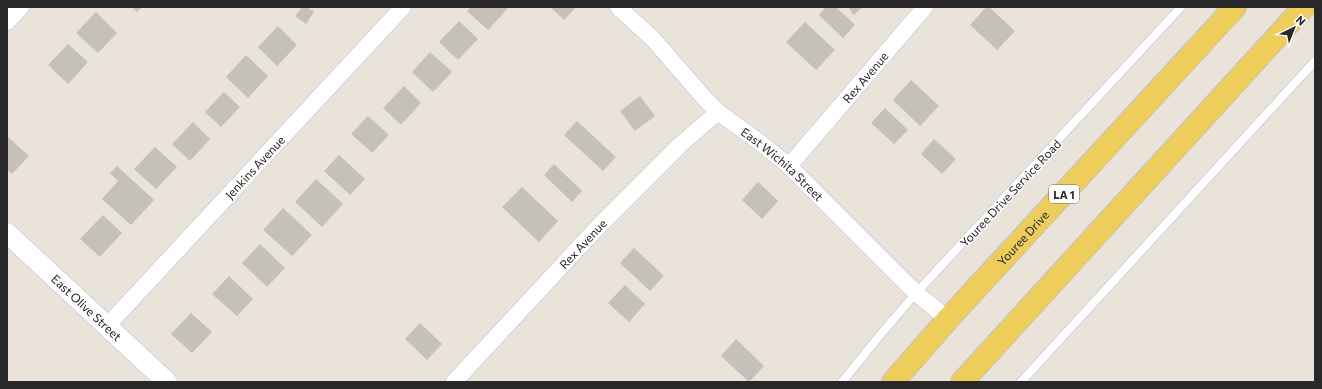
<svg xmlns="http://www.w3.org/2000/svg" width="1322" height="389" font-family="Commissioner,sans-serif">
<rect width="100%" height="100%" fill="#eae3d9"/>
<g fill="#c5c0b9">
<path d="M 132,7 L 142,7 L 137,12 Z"/>
<path d="M 302,7 L 307,7 L 314,12 L 306,24 L 295,16 Z"/>
<path d="M 471,7 L 509,7 L 488,30 L 467,11 Z"/>
<path d="M 550,7 L 576,7 L 564,20 Z"/>
<path d="M 826,7 L 836,7 L 855,25 L 843,38 L 819,15 Z"/>
<path d="M 848,7 L 863,7 L 854,15 Z"/>
<path d="M 986,7 L 989,7 L 1015,31 L 997,50 L 970,25 Z"/>
<path d="M 96,12 L 117,33 L 98,53 L 76,33 Z"/>
<path d="M 459,21 L 478,39 L 458,60 L 439,42 Z"/>
<path d="M 805,22 L 835,50 L 816,70 L 786,42 Z"/>
<path d="M 278,26 L 297,45 L 277,66 L 258,47 Z"/>
<path d="M 68,44 L 88,62 L 68,84 L 48,65 Z"/>
<path d="M 430,52 L 452,72 L 433,92 L 412,72 Z"/>
<path d="M 246,55 L 268,76 L 248,98 L 226,77 Z"/>
<path d="M 911,80 L 939,106 L 920,126 L 893,100 Z"/>
<path d="M 404,86 L 421,103 L 401,125 L 383,108 Z"/>
<path d="M 224,92 L 240,107 L 221,127 L 205,112 Z"/>
<path d="M 640,96 L 655,116 L 635,131 L 620,111 Z"/>
<path d="M 885,108 L 908,130 L 894,144 L 871,123 Z"/>
<path d="M 368,116 L 389,135 L 372,153 L 351,134 Z"/>
<path d="M 577,121 L 616,157 L 603,171 L 564,135 Z"/>
<path d="M 193,122 L 210,139 L 190,161 L 172,144 Z"/>
<path d="M 7,136 L 29,156 L 12,174 L 7,170 Z"/>
<path d="M 934,139 L 956,159 L 942,174 L 921,154 Z"/>
<path d="M 155,147 L 177,167 L 156,189 L 134,169 Z"/>
<path d="M 339,155 L 365,179 L 350,195 L 324,171 Z"/>
<path d="M 554,164 L 582,191 L 572,202 L 544,175 Z"/>
<path d="M 117,166 L 154,200 L 131,225 L 102,199 L 118,181 L 110,173 Z"/>
<path d="M 316,179 L 343,204 L 322,227 L 295,202 Z"/>
<path d="M 758,182 L 778,201 L 762,219 L 742,200 Z"/>
<path d="M 522,187 L 558,221 L 539,242 L 502,207 Z"/>
<path d="M 283,208 L 312,235 L 292,256 L 263,230 Z"/>
<path d="M 103,215 L 122,233 L 100,257 L 80,239 Z"/>
<path d="M 260,244 L 285,268 L 267,287 L 242,263 Z"/>
<path d="M 634,248 L 664,276 L 650,291 L 620,263 Z"/>
<path d="M 229,276 L 253,299 L 237,316 L 212,294 Z"/>
<path d="M 625,285 L 645,304 L 629,322 L 608,303 Z"/>
<path d="M 191,313 L 212,332 L 192,353 L 171,334 Z"/>
<path d="M 420,323 L 442,344 L 427,360 L 405,339 Z"/>
<path d="M 736,339 L 764,366 L 749,382 L 721,356 Z"/>
</g>
<g fill="none" stroke-linecap="round" stroke-linejoin="round">
<defs>
<g id="service">
<path d="M 842,382 L 881,334 L 916,293 L 1181,7"/>
<path d="M 1021,382 L 1315,61"/>
</g>
<g id="minor">
<path id="s1" d="M 618,7 L 653,39 L 706,100 L 718,112 L 758,141 L 789,166 L 916,293 L 948,319"/>
<path d="M 7,22 L 21,7"/>
<path id="s2" d="M 789,166 L 925,7"/>
<path id="s3" d="M 107,326 L 403,7"/>
<path id="s4" d="M 454,382 L 597,228 L 681,144 L 718,112"/>
</g>
<g id="tertiary">
<path id="s5" d="M 7,233 L 167,382"/>
</g>
<g id="primary">
<path id="s6" d="M 893,382 L 948,319 L 1235,7"/>
<path d="M 962,382 L 1304,7"/>
</g>
</defs>
<use href="#service" stroke="#cfd2e1" stroke-width="10"/>
<use href="#minor" stroke="#cfd2e1" stroke-width="18"/>
<use href="#tertiary" stroke="#cfd2e1" stroke-width="22"/>
<use href="#primary" stroke="#c3c3c3" stroke-width="24"/>
<use href="#service" stroke="#fff" stroke-width="8"/>
<use href="#minor" stroke="#fff" stroke-width="16"/>
<use href="#tertiary" stroke="#fff" stroke-width="20"/>
<use href="#primary" stroke="#eecd5b" stroke-width="22"/>
</g>
<g text-anchor="middle" dominant-baseline="central" stroke-width="3" stroke-linejoin="round" paint-order="stroke">
<rect fill="#fff" stroke="#686868" stroke-width="1" x="1049" y="185" width="30" height="18" rx="3"/>
<g font-size="11" font-weight="bold" fill="#282828">
<text x="1064" y="194">LA 1</text>
</g>
<g font-size="12" fill="#282828" stroke="#fff">
<text stroke="none"><textPath href="#s2" startOffset="117">Rex Avenue</textPath></text>
<text stroke="none"><textPath href="#s1" startOffset="228">East Wichita Street</textPath></text>
<text stroke="none"><textPath href="#s3" startOffset="217">Jenkins Avenue</textPath></text>
<text transform="translate(1010 193) rotate(-47)">Youree Drive Service Road</text>
<text stroke="none"><textPath href="#s6" startOffset="194">Youree Drive</textPath></text>
<text stroke="none"><textPath href="#s4" startOffset="189">Rex Avenue</textPath></text>
<text stroke="none"><textPath href="#s5" startOffset="109">East Olive Street</textPath></text>
</g>
</g>
<rect width="1322" height="389" fill="none" stroke="#282828" stroke-width="16"/>
<g transform="translate(1294 28) rotate(43)" stroke="#ffffff" stroke-width="3" paint-order="stroke">
<path d="M0-3L7 15L0 10L-7 15Z" fill="#282828"/>
<text y="-6" font-size="11" font-weight="bold" text-anchor="middle" fill="#282828">N</text>
</g>
</svg>
